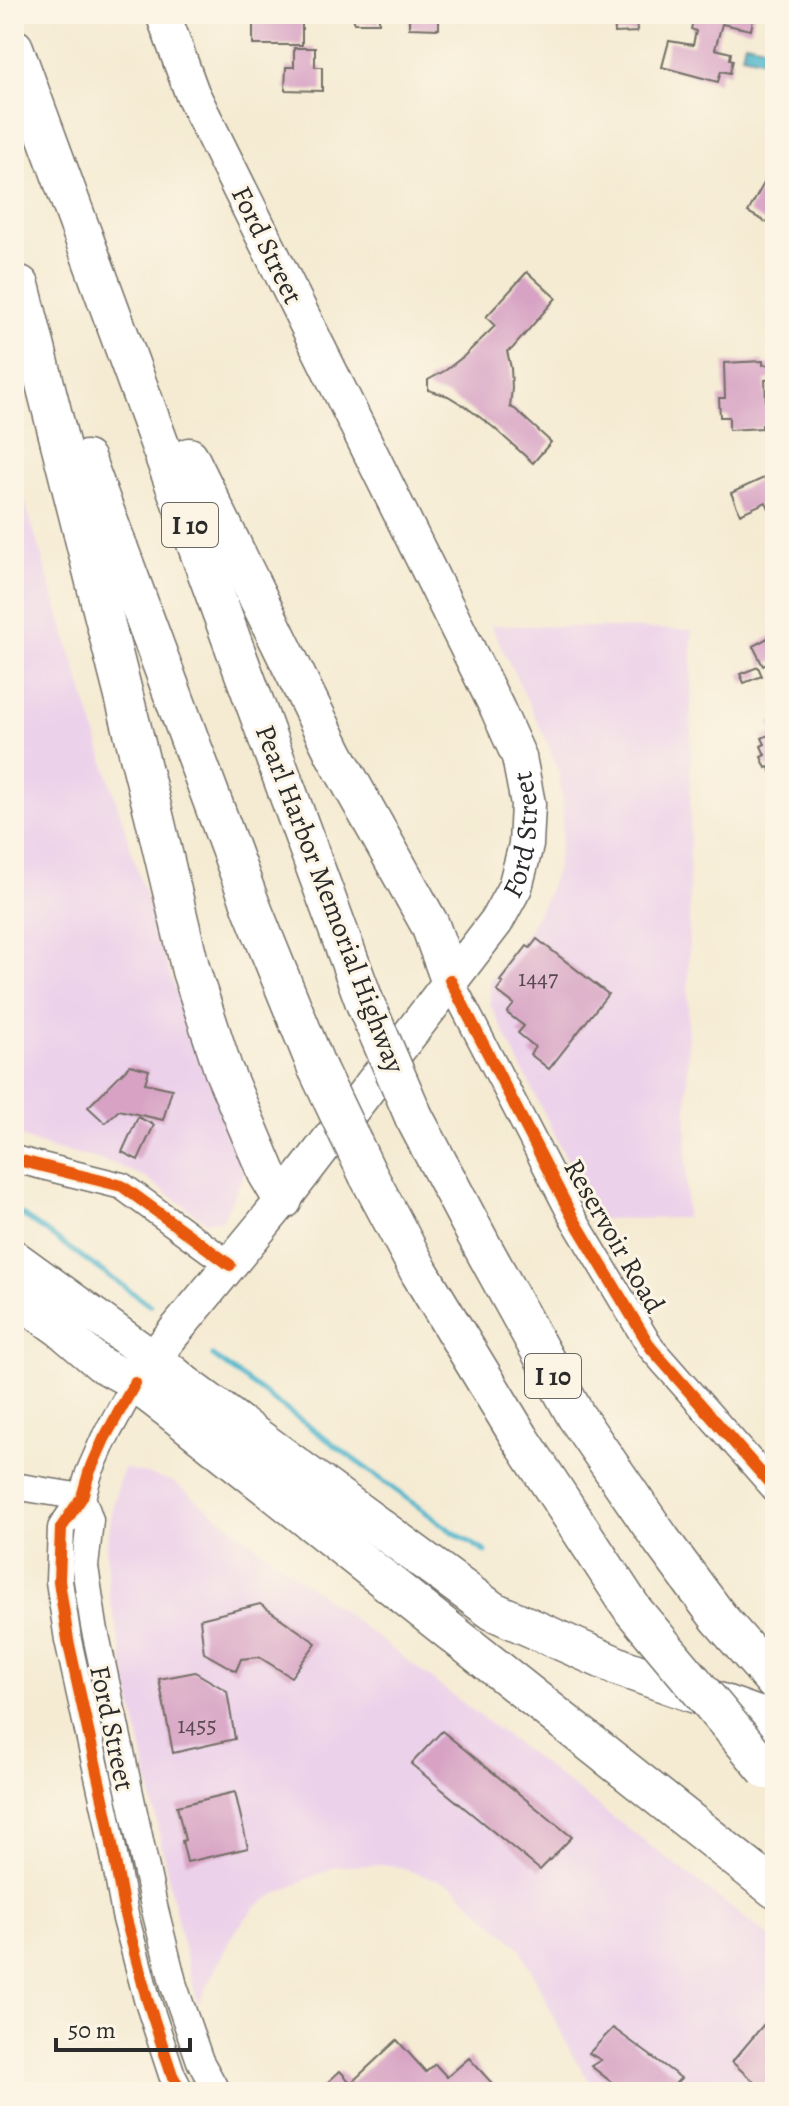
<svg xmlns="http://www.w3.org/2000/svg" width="789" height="2106" font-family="Alegreya,serif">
<rect width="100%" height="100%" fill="#fcf5e5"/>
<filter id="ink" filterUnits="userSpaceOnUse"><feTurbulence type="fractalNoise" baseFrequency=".0125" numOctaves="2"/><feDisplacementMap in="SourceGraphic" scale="16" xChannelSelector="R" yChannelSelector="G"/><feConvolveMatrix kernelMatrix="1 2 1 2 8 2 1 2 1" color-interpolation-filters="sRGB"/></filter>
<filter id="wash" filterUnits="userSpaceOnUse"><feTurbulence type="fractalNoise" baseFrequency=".006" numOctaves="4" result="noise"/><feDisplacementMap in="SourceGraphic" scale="32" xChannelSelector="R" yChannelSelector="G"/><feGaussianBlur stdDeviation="1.8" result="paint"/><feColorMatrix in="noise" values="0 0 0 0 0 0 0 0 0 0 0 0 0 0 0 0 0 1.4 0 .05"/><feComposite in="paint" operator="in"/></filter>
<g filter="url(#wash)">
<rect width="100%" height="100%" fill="#f5ebd3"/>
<g fill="#ecd1ea">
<path d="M 16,472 L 167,967 L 245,1172 L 222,1220 L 205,1221 L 146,1178 L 117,1165 L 84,1155 L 51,1149 L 14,1134 L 14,473 Z"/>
<path d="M 491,625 L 692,630 L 686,1218 L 606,1219 L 598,1222 L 490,1004 L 490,981 L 528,931 L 545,899 L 556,871 L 562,836 L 563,802 L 558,771 L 546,739 Z"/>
<path d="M 123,1468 L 172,1481 L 775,1941 L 775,2092 L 597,2092 L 573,2057 L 521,1949 L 452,1885 L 392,1865 L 336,1866 L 280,1892 L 255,1907 L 231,1937 L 198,2005 L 178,1924 L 108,1588 L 106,1551 L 112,1510 Z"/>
</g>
<path fill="#4eb6cc" stroke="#3c707c" stroke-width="2" d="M 745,42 L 773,48 L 770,61 L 742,55 Z"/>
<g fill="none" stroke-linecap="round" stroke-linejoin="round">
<g stroke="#4eb6cc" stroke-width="5">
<path d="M 14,1209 L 150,1305"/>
<path d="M 213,1356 L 450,1530 L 486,1552"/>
</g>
</g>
<g id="blocks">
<g fill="#d7a2c4">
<path d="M 253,14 L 302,15 L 302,45 L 253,45 Z"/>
<rect x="354" y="14" width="25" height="9"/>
<path d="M 409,14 L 458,14 L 458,19 L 439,18 L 439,29 L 409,28 Z"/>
<path d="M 614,14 L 636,14 L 637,32 L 615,33 Z"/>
<path d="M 701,14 L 754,14 L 751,30 L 722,24 L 715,49 L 731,53 L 730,59 L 733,60 L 730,73 L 721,71 L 718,82 L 662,67 L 669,41 L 693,45 L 696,31 L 691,29 L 694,17 L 700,17 Z"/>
<path d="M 294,48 L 315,48 L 315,67 L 322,67 L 322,91 L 285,90 L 286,67 L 294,67 Z"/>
<path d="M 769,174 L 775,177 L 775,223 L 773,226 L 748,212 Z"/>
<path d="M 527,272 L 556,298 L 512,349 L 507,351 L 511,368 L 512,388 L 510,407 L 515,409 L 551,442 L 533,463 L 493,427 L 466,407 L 448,396 L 428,390 L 428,380 L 446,370 L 464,356 L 495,326 L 486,317 Z"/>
<path d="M 763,361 L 763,365 L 772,364 L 773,379 L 765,380 L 766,401 L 775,401 L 775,425 L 762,425 L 762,428 L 729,430 L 729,417 L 720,417 L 719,398 L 725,398 L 724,363 Z"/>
<path d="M 775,473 L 775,521 L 766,502 L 740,514 L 731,493 Z"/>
<path d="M 775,634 L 775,660 L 763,666 L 753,646 Z"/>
<path d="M 758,667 L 762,676 L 744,683 L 740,674 Z"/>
<path d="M 775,720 L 775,780 L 769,767 L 766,768 L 761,757 L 765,755 L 761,746 L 765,744 L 762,738 L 773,733 L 769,722 Z"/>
<path d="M 537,939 L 608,994 L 549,1069 L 530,1054 L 535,1047 L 518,1033 L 524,1026 L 507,1013 L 514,1004 L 497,991 L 503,983 L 500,981 L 527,946 L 530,948 Z"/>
<path d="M 130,1065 L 149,1070 L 145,1083 L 172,1089 L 163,1120 L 119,1110 L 105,1123 L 88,1107 Z"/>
<path d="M 138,1117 L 154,1125 L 138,1160 L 122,1152 Z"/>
<path d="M 260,1604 L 316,1643 L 291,1677 L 259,1657 L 241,1659 L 236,1671 L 204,1653 L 200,1619 Z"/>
<path d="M 195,1672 L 227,1691 L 235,1739 L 173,1753 L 159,1679 Z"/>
<path d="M 442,1731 L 572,1837 L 540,1870 L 411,1764 Z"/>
<path d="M 235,1792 L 248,1848 L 187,1862 L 182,1841 L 185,1840 L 177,1806 Z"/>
<path d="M 775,2011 L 775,2086 L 765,2092 L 732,2062 Z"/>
<path d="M 613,2028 L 681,2078 L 670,2089 L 674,2092 L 624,2092 L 591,2066 L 601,2060 L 589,2053 Z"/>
<path d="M 397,2040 L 426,2072 L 435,2064 L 447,2077 L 469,2058 L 500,2092 L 317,2092 L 340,2071 L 351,2083 Z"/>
</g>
</g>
</g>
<g filter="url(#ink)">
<use href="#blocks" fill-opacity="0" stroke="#726e66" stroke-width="2"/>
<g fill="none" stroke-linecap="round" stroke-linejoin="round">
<defs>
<g id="minor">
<path d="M 450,980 L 573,1218 L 651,1348 L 775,1489"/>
<path d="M 14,1159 L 122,1186 L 230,1265"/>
<path d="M 135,1383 L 104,1439 L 89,1473 L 82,1497 L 61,1528 L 59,1581 L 68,1640 L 107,1817 L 125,1915 L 147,1999 L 172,2075 L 181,2092"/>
<path d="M 14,1486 L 82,1497"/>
<path d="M 82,1497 L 90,1520 L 85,1567 L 94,1626 L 154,1906 L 174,1986 L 200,2061 L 217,2092"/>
</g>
<g id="major">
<path d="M 14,1257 L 153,1358"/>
<path id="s1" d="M 14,1297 L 60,1330 L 100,1364 L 135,1383 L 153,1358 L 283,1200 L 496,922 L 515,887 L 526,845 L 528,804 L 519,757 L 497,708 L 192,93 L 163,14"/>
</g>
<g id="highway">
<path d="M 14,48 L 365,1003"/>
<path d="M 20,285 L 154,815 L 191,971 L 223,1069 L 267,1173 L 283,1200"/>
<path d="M 189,457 L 335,755 L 430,925 L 450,980"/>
<path d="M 86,460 L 252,908 L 317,1068"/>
<path d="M 414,1117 L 482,1246 L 576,1416 L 662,1541 L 719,1618 L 775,1682"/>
<path d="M 368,1175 L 420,1273 L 520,1438 L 633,1610"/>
<path d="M 153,1358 L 184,1384 L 493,1611 L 622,1668 L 775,1722"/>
<path d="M 135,1383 L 169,1409 L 775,1889"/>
</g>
</defs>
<use href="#minor" stroke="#726e66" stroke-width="29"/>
<use href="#major" stroke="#726e66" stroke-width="37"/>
<use href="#highway" stroke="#726e66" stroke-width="41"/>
<use href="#minor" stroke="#fff" stroke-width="26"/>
<use href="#major" stroke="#fff" stroke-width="34"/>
<use href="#highway" stroke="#fff" stroke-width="38"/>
<defs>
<g id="highway-bridge">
<path d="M 365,1003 L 414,1117"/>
<path d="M 317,1068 L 368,1175"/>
<path d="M 633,1610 L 767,1770"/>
</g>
</defs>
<use href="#highway-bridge" stroke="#726e66" stroke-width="41" stroke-linecap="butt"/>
<use href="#highway-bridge" stroke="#fff" stroke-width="38"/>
<defs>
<g id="cycleway">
<path d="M 450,980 L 573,1218 L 651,1348 L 775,1489"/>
<path d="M 14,1159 L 122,1186 L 230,1265"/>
<path d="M 135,1383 L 104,1439 L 89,1473 L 82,1497 L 61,1528 L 59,1581 L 68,1640 L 107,1817 L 125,1915 L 147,1999 L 172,2075 L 181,2092"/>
</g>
</defs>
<use href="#cycleway" stroke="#fcf5e5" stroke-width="17"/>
<use href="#cycleway" stroke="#e8590c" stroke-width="12"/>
</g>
</g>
<g text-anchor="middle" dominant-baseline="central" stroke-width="6" stroke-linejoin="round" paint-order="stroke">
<g font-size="24" fill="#564951">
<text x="538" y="978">1447</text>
<text x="197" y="1725">1455</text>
</g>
<g fill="#fcf5e5" stroke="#6a6863" stroke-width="2">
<rect x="162" y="503" width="56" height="44" rx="6"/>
<rect x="525" y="1354" width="56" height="44" rx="6"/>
</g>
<g font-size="26" font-weight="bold" fill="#2b2b2b">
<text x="190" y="525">I 10</text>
<text x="553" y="1376">I 10</text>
</g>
<g font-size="28" fill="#2b2b2b" stroke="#fcf5e5">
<text transform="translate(267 245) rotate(64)">Ford Street</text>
<text stroke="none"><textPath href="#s1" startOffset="828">Ford Street</textPath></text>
<text transform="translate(330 899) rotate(69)">Pearl Harbor Memorial Highway</text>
<text transform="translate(614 1236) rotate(60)">Reservoir Road</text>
<text transform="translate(112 1728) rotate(78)">Ford Street</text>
</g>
</g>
<rect width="789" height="2106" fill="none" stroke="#fcf5e5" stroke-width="48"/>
<path d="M56 2038v12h134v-12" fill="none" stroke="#2b2b2b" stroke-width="4"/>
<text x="68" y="2038" font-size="24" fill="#2b2b2b" stroke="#fcf5e5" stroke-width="6" paint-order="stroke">50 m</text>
</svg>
